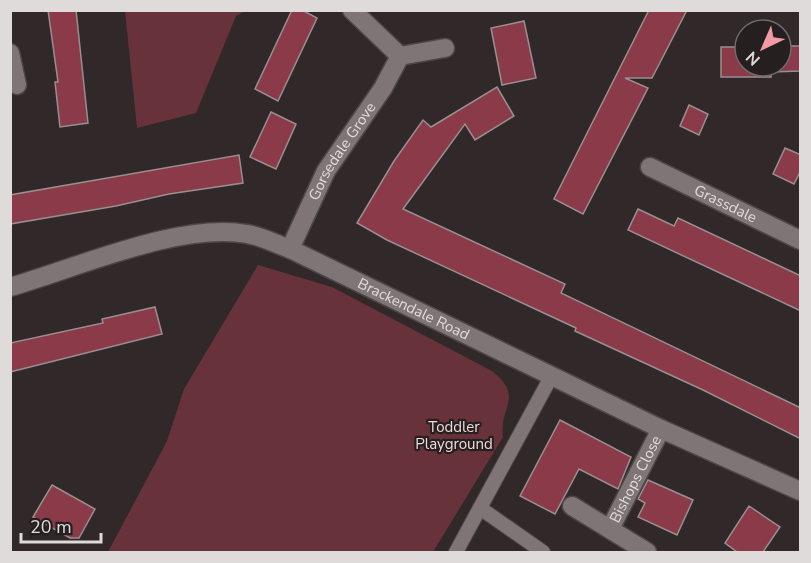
<svg xmlns="http://www.w3.org/2000/svg" width="811" height="563" font-family="'Nunito Sans',sans-serif">
<rect width="100%" height="100%" fill="#302829"/>
<g fill="#68323b">
<path d="M 125,11 L 245,11 L 236,16 L 196,113 L 137,128 Z"/>
<path d="M 258,265 L 332,287 L 492,371 C 525,397 499,406 503,437 L 433,552 L 108,552 L 167,441 L 184,389 Z"/>
</g>
<g fill="#8b3a49" stroke="#998f90" stroke-width="1.5">
<path d="M 48,10 L 76,10 L 88,123 L 60,127 L 55,82 L 58,82 Z"/>
<path d="M 292,10 L 302,10 L 317,18 L 278,101 L 255,89 Z"/>
<path d="M 649,10 L 687,10 L 652,78 L 625,78 L 648,88 L 583,214 L 554,199 Z"/>
<path d="M 524,21 L 536,78 L 502,85 L 491,28 Z"/>
<path d="M 781,46 L 801,46 L 801,71 L 771,72 L 771,77 L 721,77 L 721,47 L 745,47 L 745,66 L 781,66 Z"/>
<path d="M 497,87 L 514,116 L 475,140 L 465,124 L 403,209 L 565,284 L 561,293 L 801,408 L 801,439 L 703,390 L 575,331 L 576,328 L 387,240 L 357,223 L 394,161 L 423,120 L 431,127 Z"/>
<path d="M 689,105 L 708,114 L 699,135 L 680,126 Z"/>
<path d="M 271,112 L 296,124 L 276,169 L 250,157 Z"/>
<path d="M 785,148 L 801,155 L 801,170 L 794,184 L 773,174 Z"/>
<path d="M 239,155 L 243,183 L 169,194 L 116,206 L 10,224 L 10,195 Z"/>
<path d="M 638,209 L 674,226 L 678,218 L 801,276 L 801,311 L 628,230 Z"/>
<path d="M 155,307 L 162,334 L 10,372 L 10,343 L 103,323 L 102,319 Z"/>
<path d="M 560,420 L 631,457 L 618,489 L 579,469 L 555,514 L 520,496 Z"/>
<path d="M 648,480 L 693,500 L 677,535 L 638,517 L 645,503 L 638,499 Z"/>
<path d="M 52,485 L 95,509 L 79,538 L 70,538 L 33,517 Z"/>
<path d="M 749,506 L 780,527 L 763,552 L 737,552 L 725,543 Z"/>
</g>
<g fill="none" stroke-linecap="round" stroke-linejoin="round">
<defs>
<g id="service">
<path d="M 480,508 L 543,552"/>
<path d="M 456,552 L 551,377"/>
</g>
<g id="minor">
<path d="M 352,10 L 400,56 L 445,48"/>
<path d="M 10,53 L 17,85"/>
<path id="s1" d="M 650,167 L 800,240"/>
<path id="s2" d="M 290,249 L 326,171 L 383,88 L 400,56"/>
<path id="s3" d="M 10,287 C 77,268 179,222 247,234 C 261,236 276,244 290,249 L 661,429 L 800,491"/>
<path d="M 572,506 L 647,552"/>
<path id="s4" d="M 610,529 L 661,429"/>
</g>
</defs>
<use href="#service" stroke="#4c4646" stroke-width="16"/>
<use href="#minor" stroke="#4c4646" stroke-width="21"/>
<use href="#service" stroke="#7f7576" stroke-width="14"/>
<use href="#minor" stroke="#7f7576" stroke-width="18"/>
</g>
<g text-anchor="middle" dominant-baseline="central" stroke-width="4.5" stroke-linejoin="round" paint-order="stroke">
<g font-size="15" fill="#e0dbdb" stroke="#261f20">
<text stroke="none"><textPath href="#s2" startOffset="111">Gorsedale Grove</textPath></text>
<text stroke="none"><textPath href="#s1" startOffset="84">Grassdale</textPath></text>
<text stroke="none"><textPath href="#s3" startOffset="428">Brackendale Road</textPath></text>
<text stroke="none"><textPath href="#s4" startOffset="56">Bishops Close</textPath></text>
</g>
<g font-size="15" fill="#f1d8da" stroke="#261f20">
<text x="454" y="427">Toddler<tspan x="454" dy="17">Playground</tspan></text>
</g>
</g>
<rect width="811" height="563" fill="none" stroke="#e0dbdb" stroke-width="24"/>
<g transform="translate(763 48) rotate(224)"><circle r="28" fill="#261f20" stroke="#706a6b" stroke-width="1.5"/>
<path d="M0-4.5L10 22L0 15L-10 22Z" fill="#f49aa6"/>
<text y="-9" font-size="16" font-weight="bold" text-anchor="middle" fill="#e0dbdb">N</text>
</g>
<path d="M21 533v9h80v-9" fill="none" stroke="#e0dbdb" stroke-width="3"/>
<text x="30" y="533" font-size="18" fill="#e0dbdb" stroke="#261f20" stroke-width="4.5" paint-order="stroke">20 m</text>
</svg>
